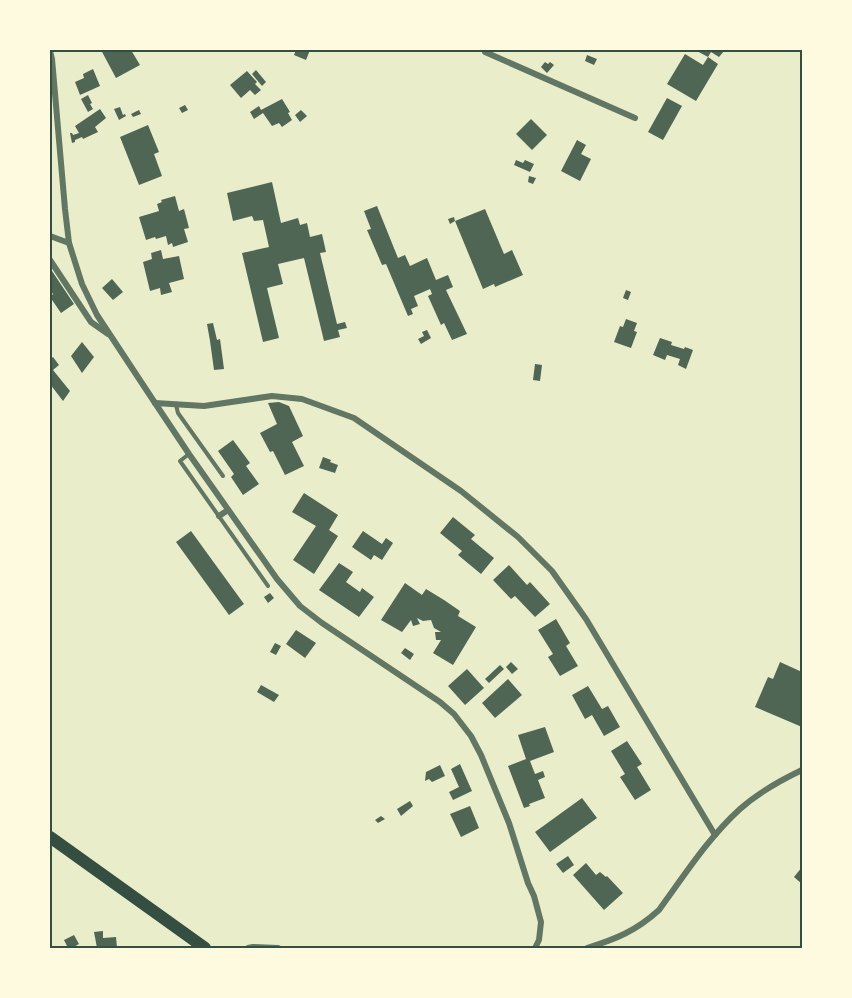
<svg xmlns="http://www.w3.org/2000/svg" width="852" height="998" font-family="Lora,serif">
<rect width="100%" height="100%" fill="#e9edc9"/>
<g fill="#4f6655">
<path d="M 101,50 L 131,50 L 140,65 L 116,78 Z"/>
<path d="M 296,50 L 310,50 L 306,60 L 294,55 Z"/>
<path d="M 695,50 L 725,50 L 719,57 L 711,52 L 708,57 Z"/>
<path d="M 685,54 L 703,65 L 708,57 L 718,64 L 696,101 L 667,84 Z"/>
<path d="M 587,55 L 597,59 L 594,65 L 585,61 Z"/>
<path d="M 545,62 L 548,64 L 550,62 L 554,65 L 547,73 L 541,67 Z"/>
<path d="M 93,69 L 100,86 L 80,95 L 75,82 L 84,78 L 83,74 Z"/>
<path d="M 256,70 L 266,82 L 262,86 L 252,74 Z"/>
<path d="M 247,71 L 257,82 L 255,84 L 261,90 L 255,95 L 250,90 L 241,98 L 230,85 Z"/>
<path d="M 88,95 L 92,103 L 90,104 L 93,109 L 88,112 L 81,99 Z"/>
<path d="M 667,98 L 682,106 L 663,140 L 648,132 Z"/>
<path d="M 282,99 L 290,112 L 288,113 L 292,120 L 282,127 L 279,123 L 272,126 L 263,113 L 254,119 L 250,112 L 259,106 L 261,110 Z"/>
<path d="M 185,105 L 188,110 L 182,113 L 179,108 Z"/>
<path d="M 120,107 L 123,115 L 125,114 L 126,116 L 119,120 L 114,109 Z"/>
<path d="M 100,109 L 106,118 L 95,127 L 98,132 L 83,139 L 82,137 L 75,140 L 75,142 L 72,143 L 70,133 L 72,133 L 73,135 L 79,133 L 75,126 Z"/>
<path d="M 139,110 L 141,114 L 133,117 L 131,114 Z"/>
<path d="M 301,110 L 307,116 L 300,122 L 295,115 Z"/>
<path d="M 531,119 L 547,135 L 532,150 L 516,134 Z"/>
<path d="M 148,125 L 159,152 L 154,154 L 162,176 L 139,185 L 120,137 Z"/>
<path d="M 577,140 L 586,145 L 581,154 L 591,159 L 580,181 L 561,171 Z"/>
<path d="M 516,160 L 523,163 L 525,160 L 534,164 L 530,172 L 514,165 Z"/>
<path d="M 529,176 L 536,178 L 533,184 L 528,182 Z"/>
<path d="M 272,182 L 281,223 L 298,218 L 300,225 L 307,223 L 310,237 L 322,234 L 326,252 L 320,253 L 337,324 L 345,322 L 347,328 L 338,330 L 340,337 L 324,341 L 304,258 L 278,264 L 283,284 L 267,288 L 279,338 L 263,342 L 242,253 L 269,247 L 263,220 L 254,221 L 252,216 L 233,221 L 227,193 Z"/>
<path d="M 175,196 L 179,211 L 184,209 L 189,228 L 184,229 L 188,242 L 173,247 L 172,243 L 168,245 L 166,236 L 156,239 L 155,237 L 146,240 L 139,217 L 159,211 L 157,204 L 162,202 L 161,200 Z"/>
<path d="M 377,206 L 398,258 L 405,255 L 410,266 L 427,258 L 436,280 L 448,275 L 453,287 L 446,290 L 467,334 L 452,340 L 444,323 L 441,325 L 428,296 L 432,294 L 430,289 L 414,296 L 418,306 L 411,309 L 413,314 L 408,316 L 386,264 L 382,265 L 367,230 L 371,229 L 364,211 Z"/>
<path d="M 485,209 L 504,254 L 512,250 L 523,275 L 495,287 L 494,284 L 483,289 L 455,221 L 450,224 L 448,219 L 454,217 L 455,221 Z"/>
<path d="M 161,250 L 163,259 L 179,256 L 184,279 L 169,283 L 172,292 L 161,295 L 160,288 L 150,291 L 143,262 L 152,259 L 151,253 Z"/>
<path d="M 50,268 L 74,304 L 61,313 L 50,297 L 53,294 L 50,290 Z"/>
<path d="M 112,279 L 123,292 L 113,300 L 102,288 Z"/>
<path d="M 626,290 L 631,292 L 628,300 L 623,298 Z"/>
<path d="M 626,319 L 637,323 L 634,331 L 637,332 L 631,348 L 614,342 L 620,326 L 623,327 Z"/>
<path d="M 213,323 L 217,340 L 220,339 L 224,369 L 214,370 L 210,341 L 207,324 Z"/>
<path d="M 427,330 L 431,338 L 421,344 L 418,339 L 424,336 L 422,332 Z"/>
<path d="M 660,338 L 672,342 L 671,345 L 684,349 L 685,347 L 693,350 L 686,369 L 678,365 L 680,359 L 667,355 L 665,360 L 653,355 Z"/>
<path d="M 82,342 L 94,357 L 82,373 L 71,356 Z"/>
<path d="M 53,357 L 59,365 L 53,370 L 70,391 L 63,401 L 50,384 L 50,359 Z"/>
<path d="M 535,364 L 542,365 L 540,381 L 533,380 Z"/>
<path d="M 279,402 L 289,406 L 303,436 L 292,442 L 304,466 L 285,475 L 273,451 L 270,452 L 260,433 L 277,424 L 268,403 Z"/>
<path d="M 233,440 L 250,463 L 246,466 L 259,484 L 243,495 L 231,477 L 234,474 L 218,451 Z"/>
<path d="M 323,457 L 331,460 L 330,462 L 338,465 L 335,473 L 319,468 Z"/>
<path d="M 304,493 L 338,515 L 329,530 L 338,536 L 314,574 L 293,560 L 316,526 L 292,512 Z"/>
<path d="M 453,517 L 475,535 L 471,539 L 494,558 L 481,574 L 458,555 L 462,551 L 440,533 Z"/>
<path d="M 191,531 L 244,604 L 229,615 L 176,542 Z"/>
<path d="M 363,531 L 382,544 L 386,538 L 393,543 L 382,560 L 374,555 L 371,560 L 352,547 Z"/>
<path d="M 339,563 L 353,572 L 346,582 L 360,592 L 362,588 L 374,597 L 359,617 L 319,590 Z"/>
<path d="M 509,565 L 527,585 L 530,582 L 550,604 L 535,617 L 515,596 L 511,599 L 493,580 Z"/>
<path d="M 405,583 L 422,595 L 426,589 L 444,600 L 460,611 L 458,616 L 476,627 L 453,665 L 433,653 L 441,640 L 436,640 L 435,632 L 441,632 L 434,628 L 431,620 L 423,621 L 417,618 L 420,624 L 413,626 L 411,620 L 402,632 L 381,620 Z"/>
<path d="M 270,593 L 274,598 L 268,603 L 264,597 Z"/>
<path d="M 556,619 L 570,643 L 566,646 L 578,666 L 560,676 L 548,657 L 553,654 L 538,630 Z"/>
<path d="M 296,630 L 316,643 L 305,658 L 286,644 Z"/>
<path d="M 275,643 L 281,646 L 276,655 L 270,652 Z"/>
<path d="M 405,648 L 414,654 L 410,660 L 401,653 Z"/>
<path d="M 511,662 L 518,669 L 512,674 L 506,667 Z"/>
<path d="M 780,662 L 802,672 L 802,727 L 755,707 L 768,677 L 773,679 Z"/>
<path d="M 500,665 L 504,669 L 489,683 L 485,679 Z"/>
<path d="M 467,669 L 484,688 L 465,705 L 448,686 Z"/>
<path d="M 508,679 L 522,695 L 495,718 L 482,703 Z"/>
<path d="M 261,685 L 279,695 L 274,702 L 257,692 Z"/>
<path d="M 588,686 L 602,709 L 608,706 L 620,727 L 604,736 L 592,715 L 585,719 L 572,695 Z"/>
<path d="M 545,727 L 554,752 L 530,761 L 535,774 L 543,771 L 545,777 L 538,780 L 545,798 L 529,804 L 530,806 L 524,808 L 508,766 L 526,759 L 518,735 Z"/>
<path d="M 627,741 L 642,764 L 637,767 L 651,790 L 635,800 L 620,777 L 625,774 L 611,751 Z"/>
<path d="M 460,764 L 472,791 L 453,800 L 449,792 L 459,787 L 451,769 Z"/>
<path d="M 440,765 L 445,776 L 432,782 L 429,779 L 425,781 L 426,772 Z"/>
<path d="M 582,798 L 597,818 L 550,852 L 535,832 Z"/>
<path d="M 410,801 L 413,806 L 401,816 L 397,809 Z"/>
<path d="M 470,806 L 479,828 L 461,837 L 450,814 Z"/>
<path d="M 381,816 L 385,819 L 378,823 L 375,820 Z"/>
<path d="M 568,856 L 574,865 L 563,873 L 556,864 Z"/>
<path d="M 586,863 L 596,875 L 600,872 L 606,877 L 607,876 L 623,893 L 604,910 L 573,875 Z"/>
<path d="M 802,867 L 802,884 L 794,877 Z"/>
<path d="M 103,931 L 103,938 L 116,937 L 117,948 L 97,948 L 94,932 Z"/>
<path d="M 74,935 L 79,944 L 72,948 L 68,948 L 64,940 Z"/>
<path d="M 128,946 L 144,947 L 144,948 L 128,948 Z"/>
</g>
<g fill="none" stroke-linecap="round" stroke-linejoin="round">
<g stroke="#617663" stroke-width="4">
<path d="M 176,405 L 178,413 L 223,476"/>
<path d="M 189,454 L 180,461 L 268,586"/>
</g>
<g stroke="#617663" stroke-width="6">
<path d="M 486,50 L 485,52 L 635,118"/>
<path d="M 50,51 L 52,59 L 65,209 L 69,243 L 82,284 L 97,315 L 155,403 L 189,454 L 277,579 L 300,606 L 322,623 L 440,702 L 454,714 L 471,736 L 481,755 L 509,823 L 528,883 L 534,896 L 541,922 L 539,940 L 535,948"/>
<path d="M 50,236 L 69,243"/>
<path d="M 50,260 L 91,322 L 108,334"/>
<path d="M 155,403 L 204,406 L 272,396 L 302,399 L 354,418 L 461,491 L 518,537 L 552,571 L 586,619 L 715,835"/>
<path d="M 219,516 L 228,510"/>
<path d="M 248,948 L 253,947 L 278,948"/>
<path d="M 587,948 C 616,939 636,931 659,910 C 684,876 708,838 740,809 C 758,793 781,780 802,770"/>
</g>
<path stroke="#344e41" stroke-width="12" d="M 50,837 L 205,948"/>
</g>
<rect width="852" height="998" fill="none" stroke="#fefae0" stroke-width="102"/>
<rect x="51" y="51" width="750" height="896" fill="none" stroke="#344e41" stroke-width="2"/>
</svg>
